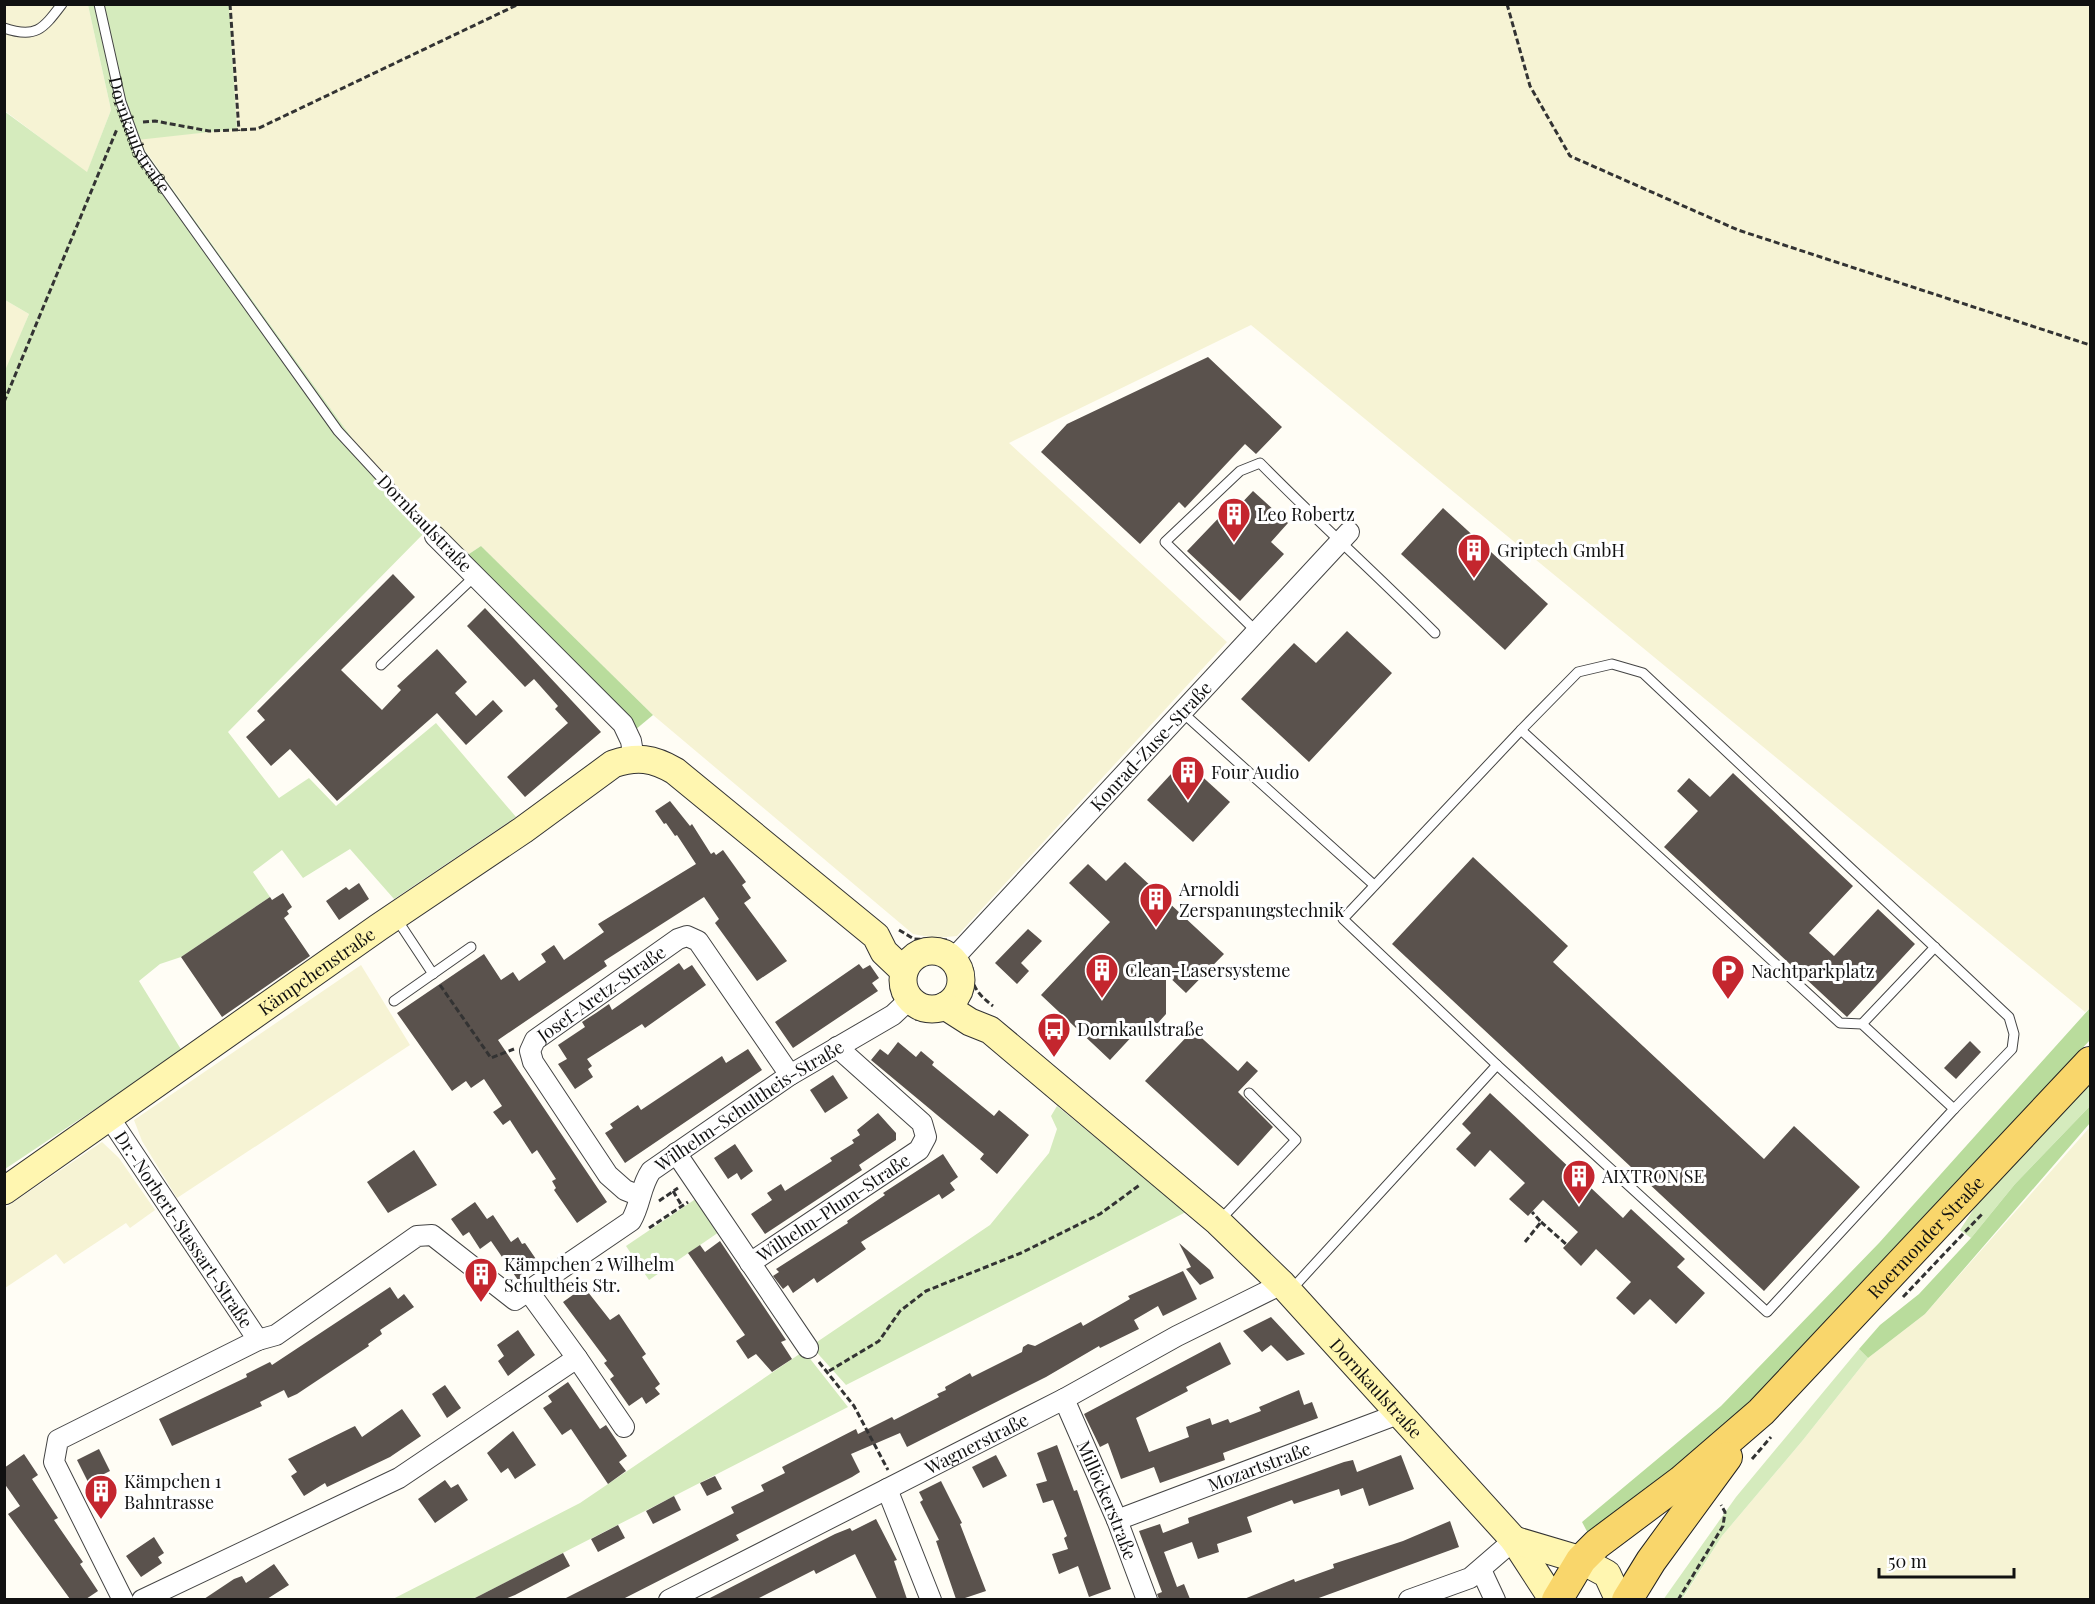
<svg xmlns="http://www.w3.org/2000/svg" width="2095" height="1604" font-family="'Playfair Display',serif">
<rect width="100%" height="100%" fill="#fffdf5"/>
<g fill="#f6f3d4">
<path d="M 4,5 L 88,5 L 111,110 L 87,173 L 5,111 Z"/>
<path d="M 229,5 L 2090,5 L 2090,1008 L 2085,1012 L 1251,325 L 1009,443 L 1227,642 L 957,936 L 935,938 L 913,934 L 653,715 L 481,546 L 466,556 L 432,525 L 357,445 L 137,139 L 237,129 Z"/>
<path d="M 5,300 L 29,314 L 5,373 Z"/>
<path d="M 361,965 L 410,1045 L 177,1198 L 142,1141 L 134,1120 Z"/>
<path d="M 2090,1127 L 2090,1599 L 1682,1600 L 1722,1536 L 1803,1440 L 1868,1358 L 1925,1314 Z"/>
<path d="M 102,1142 L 119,1158 L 155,1210 L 130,1228 L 126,1223 L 64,1264 L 56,1254 L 5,1288 L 5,1208 Z"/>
</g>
<g fill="#d5ebbd">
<path d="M 88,5 L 229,5 L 237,129 L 137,140 L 357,445 L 432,525 L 228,732 L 279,798 L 309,778 L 336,806 L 436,723 L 516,817 L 394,899 L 350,849 L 303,878 L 282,850 L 253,872 L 270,897 L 181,957 L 160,964 L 139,981 L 182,1051 L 5,1169 L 4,373 L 29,314 L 5,300 L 4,111 L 87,172 L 111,110 Z"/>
<path d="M 2090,1079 L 2090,1106 L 2015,1184 L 1971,1238 L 1960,1230 L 1979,1201 Z"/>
<path d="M 1057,1106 L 1186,1212 L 846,1385 L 811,1346 L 990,1225 L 1049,1153 L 1057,1129 L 1051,1116 Z"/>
<path d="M 700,1196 L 722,1230 L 649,1280 L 626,1246 Z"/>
<path d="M 1859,1349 L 1868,1358 L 1803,1440 L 1722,1536 L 1682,1599 L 1663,1600 L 1736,1497 Z"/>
<path d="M 804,1351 L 848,1407 L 473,1599 L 391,1600 L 580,1503 Z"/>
</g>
<g fill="#b9dc9c">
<path d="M 481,546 L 653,715 L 635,730 L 466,556 Z"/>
<path d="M 2090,1008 L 2090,1040 L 1790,1361 L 1706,1445 L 1590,1537 L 1582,1522 L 1721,1406 L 1879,1243 Z"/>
<path d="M 2090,1106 L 2090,1123 L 1925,1314 L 1868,1358 L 1859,1349 L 1880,1325 L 1919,1294 L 1971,1238 L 2015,1184 Z"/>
</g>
<g fill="#5a524d">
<path d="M 1208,357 L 1282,427 L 1256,454 L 1245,444 L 1185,508 L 1179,502 L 1140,544 L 1041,452 L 1067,424 Z"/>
<path d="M 1253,491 L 1288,523 L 1271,542 L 1284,554 L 1240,601 L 1187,551 L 1232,504 L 1236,509 Z"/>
<path d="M 1443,508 L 1548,604 L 1505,650 L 1401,554 Z"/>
<path d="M 393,574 L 415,597 L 341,670 L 382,710 L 401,690 L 397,686 L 437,649 L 467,682 L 455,693 L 476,716 L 493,700 L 503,711 L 466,745 L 437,713 L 337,801 L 290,749 L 271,766 L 246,737 L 265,720 L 257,711 Z"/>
<path d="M 485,608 L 601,732 L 525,797 L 507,777 L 568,723 L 555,709 L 558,706 L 534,679 L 525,687 L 467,626 Z"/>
<path d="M 1347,631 L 1392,673 L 1309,762 L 1241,699 L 1294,643 L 1316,663 Z"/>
<path d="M 1184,760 L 1230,802 L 1193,842 L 1147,800 Z"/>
<path d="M 1733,773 L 1853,886 L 1809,933 L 1834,956 L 1878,909 L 1915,944 L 1847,1017 L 1664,847 L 1698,811 L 1677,791 L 1689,778 L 1710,797 Z"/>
<path d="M 670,801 L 690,826 L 692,824 L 711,854 L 714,852 L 716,855 L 723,850 L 746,882 L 742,885 L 751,898 L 744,903 L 787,961 L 757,981 L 715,923 L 719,919 L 704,897 L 604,961 L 607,966 L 498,1040 L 607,1202 L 577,1223 L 554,1190 L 556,1188 L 552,1181 L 556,1179 L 537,1150 L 532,1154 L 510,1120 L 503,1125 L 493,1112 L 502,1106 L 484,1079 L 471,1088 L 466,1081 L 452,1091 L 397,1013 L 484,954 L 501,980 L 513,972 L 519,981 L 546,962 L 541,954 L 554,945 L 564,960 L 604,932 L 598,924 L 696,864 L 677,835 L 675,836 L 666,823 L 664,824 L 655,811 Z"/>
<path d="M 1473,857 L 1568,946 L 1553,962 L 1764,1159 L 1794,1126 L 1860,1187 L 1764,1291 L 1392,944 Z"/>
<path d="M 1125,862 L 1224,954 L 1186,993 L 1166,974 L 1166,1014 L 1157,1024 L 1150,1017 L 1110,1060 L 1041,995 L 1110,922 L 1069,883 L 1088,864 L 1106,881 Z"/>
<path d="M 359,883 L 369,899 L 339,920 L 326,901 L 346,887 L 349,890 Z"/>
<path d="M 283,893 L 292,907 L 287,911 L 289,914 L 284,918 L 310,956 L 222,1017 L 181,957 L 270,897 L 272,900 Z"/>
<path d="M 1028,929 L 1042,941 L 1021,963 L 1029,971 L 1017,984 L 995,963 Z"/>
<path d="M 679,963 L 684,970 L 692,965 L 706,985 L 645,1028 L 642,1024 L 587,1059 L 592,1066 L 588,1069 L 593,1077 L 575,1089 L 558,1064 L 567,1059 L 558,1045 L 585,1027 L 582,1022 L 596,1013 L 609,1004 L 612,1010 Z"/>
<path d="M 859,964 L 863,969 L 870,965 L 879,978 L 872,983 L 878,991 L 793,1048 L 775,1022 Z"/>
<path d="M 1193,1030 L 1238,1071 L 1247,1061 L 1258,1071 L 1238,1092 L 1273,1127 L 1238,1166 L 1145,1081 Z"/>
<path d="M 1970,1041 L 1981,1052 L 1956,1079 L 1944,1068 Z"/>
<path d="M 898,1042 L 916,1057 L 921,1051 L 934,1062 L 932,1065 L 994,1116 L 999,1110 L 1029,1135 L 997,1174 L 980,1159 L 984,1154 L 871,1060 L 880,1049 L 888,1055 Z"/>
<path d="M 748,1049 L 762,1070 L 625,1163 L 605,1133 L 613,1128 L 610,1124 L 638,1105 L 641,1110 L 722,1056 L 726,1063 Z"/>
<path d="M 833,1075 L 848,1098 L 825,1113 L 810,1090 Z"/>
<path d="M 1490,1093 L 1623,1218 L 1631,1209 L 1685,1259 L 1677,1267 L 1705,1293 L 1676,1324 L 1650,1299 L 1634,1315 L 1616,1298 L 1631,1282 L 1596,1249 L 1581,1266 L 1563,1248 L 1578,1232 L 1543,1200 L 1528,1216 L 1509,1199 L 1525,1183 L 1490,1150 L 1475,1167 L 1456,1149 L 1471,1133 L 1462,1124 Z"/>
<path d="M 878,1113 L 896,1133 L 896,1140 L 859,1165 L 862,1170 L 765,1234 L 751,1214 L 772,1200 L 767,1193 L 781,1184 L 785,1191 L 832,1161 L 830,1158 L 854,1143 L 852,1140 L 860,1135 L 857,1130 Z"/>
<path d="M 735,1144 L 753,1171 L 741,1180 L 737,1173 L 728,1179 L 714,1158 Z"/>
<path d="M 414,1150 L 437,1185 L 388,1213 L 367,1182 Z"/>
<path d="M 943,1154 L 958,1177 L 950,1183 L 955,1190 L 942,1199 L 939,1194 L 861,1242 L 866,1249 L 817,1283 L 814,1278 L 793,1293 L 788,1285 L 783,1289 L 773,1276 L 779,1272 L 776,1269 L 848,1223 L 847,1221 L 885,1195 L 883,1193 Z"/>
<path d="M 475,1202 L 487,1219 L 493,1215 L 511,1242 L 518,1237 L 522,1244 L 525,1243 L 540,1265 L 518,1280 L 491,1241 L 480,1249 L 469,1232 L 463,1236 L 451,1219 Z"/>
<path d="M 720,1241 L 786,1340 L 781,1342 L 792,1359 L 772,1372 L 756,1354 L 748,1359 L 736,1341 L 745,1335 L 688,1253 L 700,1245 L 705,1252 Z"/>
<path d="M 1179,1243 L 1210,1270 L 1214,1278 L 1200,1285 L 1186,1269 L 1191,1267 Z"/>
<path d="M 1183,1271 L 1197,1299 L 1163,1316 L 1158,1306 L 1134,1320 L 1139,1329 L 1100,1348 L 1099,1346 L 1046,1377 L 907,1447 L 900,1433 L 851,1454 L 860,1472 L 852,1477 L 736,1535 L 739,1540 L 623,1599 L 564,1599 L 734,1513 L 731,1507 L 764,1491 L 761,1485 L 785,1473 L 782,1467 L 856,1429 L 858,1434 L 892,1417 L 894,1420 L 939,1397 L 937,1394 L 946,1390 L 945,1387 L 970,1373 L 972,1377 L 1022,1352 L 1023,1347 L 1028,1344 L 1035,1346 L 1081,1322 L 1083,1326 L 1130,1299 L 1128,1296 Z"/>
<path d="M 390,1287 L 398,1299 L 404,1294 L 414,1307 L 380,1330 L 382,1334 L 368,1344 L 369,1346 L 297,1394 L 288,1398 L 284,1390 L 260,1402 L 262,1406 L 172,1446 L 159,1419 L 247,1377 L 246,1374 L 270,1362 L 272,1365 Z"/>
<path d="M 584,1287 L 610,1320 L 619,1314 L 646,1354 L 642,1357 L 660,1384 L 655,1388 L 660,1394 L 646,1404 L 642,1397 L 629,1406 L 610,1379 L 614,1376 L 604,1363 L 607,1361 L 563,1302 Z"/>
<path d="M 1271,1317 L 1285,1332 L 1305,1354 L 1287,1361 L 1271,1345 L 1262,1352 L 1243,1331 Z"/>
<path d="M 518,1330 L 535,1355 L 508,1376 L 498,1361 L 504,1356 L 497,1345 Z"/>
<path d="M 1220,1342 L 1231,1364 L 1186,1387 L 1188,1391 L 1136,1418 L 1149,1452 L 1189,1437 L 1186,1427 L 1210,1418 L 1212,1425 L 1228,1419 L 1230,1423 L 1261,1411 L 1259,1407 L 1299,1390 L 1304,1405 L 1312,1402 L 1318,1418 L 1223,1453 L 1225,1460 L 1160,1483 L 1154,1467 L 1121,1479 L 1108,1443 L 1100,1447 L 1084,1414 Z"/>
<path d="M 568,1382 L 600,1429 L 606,1425 L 627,1456 L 619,1462 L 626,1471 L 608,1484 L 571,1429 L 562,1435 L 543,1408 L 552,1402 L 548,1396 Z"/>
<path d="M 445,1385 L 461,1408 L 447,1418 L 432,1394 Z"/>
<path d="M 402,1409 L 421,1436 L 390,1457 L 327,1487 L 325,1483 L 304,1496 L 291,1476 L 297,1472 L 288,1459 L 355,1426 L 362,1437 Z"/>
<path d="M 513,1431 L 536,1465 L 515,1479 L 508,1468 L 501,1473 L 487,1453 Z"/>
<path d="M 1057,1445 L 1074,1491 L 1077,1490 L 1111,1589 L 1089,1597 L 1078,1566 L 1059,1574 L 1052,1554 L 1068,1549 L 1064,1538 L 1067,1536 L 1053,1500 L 1043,1503 L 1036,1484 L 1047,1481 L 1037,1453 Z"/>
<path d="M 99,1449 L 110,1471 L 88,1482 L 77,1460 Z"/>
<path d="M 24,1454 L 38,1475 L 32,1479 L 58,1518 L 54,1520 L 83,1562 L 80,1564 L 98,1591 L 86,1599 L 70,1599 L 8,1514 L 20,1506 L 4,1483 L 4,1468 Z"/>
<path d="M 996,1455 L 1007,1476 L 983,1488 L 972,1467 Z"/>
<path d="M 1401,1455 L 1414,1489 L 1369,1506 L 1363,1488 L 1341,1496 L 1339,1489 L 1294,1504 L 1292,1500 L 1247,1517 L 1252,1532 L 1217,1544 L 1219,1552 L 1198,1559 L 1192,1542 L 1164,1552 L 1177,1587 L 1184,1584 L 1190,1599 L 1159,1599 L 1157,1594 L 1162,1592 L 1139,1531 L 1160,1524 L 1163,1533 L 1189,1523 L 1188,1518 L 1344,1462 L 1353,1460 L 1357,1472 Z"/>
<path d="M 715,1476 L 722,1489 L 707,1496 L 700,1483 Z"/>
<path d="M 445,1480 L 451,1488 L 458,1484 L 468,1500 L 435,1523 L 418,1499 Z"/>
<path d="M 941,1481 L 962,1523 L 960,1524 L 986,1591 L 962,1599 L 956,1599 L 936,1541 L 939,1540 L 920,1502 L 923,1500 L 919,1492 Z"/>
<path d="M 674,1496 L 681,1510 L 653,1524 L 646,1511 Z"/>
<path d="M 876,1519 L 897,1560 L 894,1561 L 907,1599 L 877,1599 L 855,1554 L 816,1574 L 814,1570 L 757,1599 L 708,1599 L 835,1534 L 850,1528 L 852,1531 Z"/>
<path d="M 1450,1521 L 1459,1547 L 1316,1599 L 1244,1599 L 1294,1579 L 1295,1582 L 1334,1568 L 1333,1564 L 1403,1541 Z"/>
<path d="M 618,1525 L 625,1538 L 598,1552 L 591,1539 Z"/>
<path d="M 154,1537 L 164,1553 L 158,1557 L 162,1563 L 141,1577 L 126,1556 Z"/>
<path d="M 563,1553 L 570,1566 L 515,1595 L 505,1599 L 473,1599 Z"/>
<path d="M 274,1564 L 289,1585 L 267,1599 L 204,1599 L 234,1579 L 242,1576 L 246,1583 Z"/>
</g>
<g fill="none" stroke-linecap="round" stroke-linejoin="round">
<defs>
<g id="lane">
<path id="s1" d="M 99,4 L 121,102 L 140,154 L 338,431 L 435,536"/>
<path d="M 4,28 C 36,39 43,29 62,4"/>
<path d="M 1257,632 L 1165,542 L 1240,471 L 1260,463 C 1317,521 1377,575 1435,633"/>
<path d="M 381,665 L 475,576"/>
<path d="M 1183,713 L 1374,885"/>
<path d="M 1521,730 L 1840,1023 L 1862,1024 L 1954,1109 L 1767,1312 L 1497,1065 L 1343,919 Z"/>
<path d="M 1521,730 L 1578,672 L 1612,664 L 1643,673 L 2009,1017 L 2014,1034 L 2012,1049 L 1954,1109"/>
<path d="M 396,918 L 433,974"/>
<path d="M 394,1001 L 471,947"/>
<path d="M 1862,1024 L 1935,947"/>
<path d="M 1220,1220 L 1296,1140 L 1249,1093"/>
<path d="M 1291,1290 L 1497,1065"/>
</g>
<g id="street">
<path d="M 435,536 L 623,724 L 631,741 L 634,759"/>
<path id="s2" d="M 952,960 L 1349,532"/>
<path id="s3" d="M 109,1117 L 258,1340 L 58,1440 L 54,1462 L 123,1600"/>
<path d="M 676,1153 L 808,1348"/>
<path id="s4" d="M 640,1196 L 625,1190 L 608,1175 L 533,1062 L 530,1051 L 535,1040 L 678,939 L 687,936 L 698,941 L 790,1075"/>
<path id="s5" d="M 750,1263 L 919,1150 L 926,1137 L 922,1123 L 837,1047"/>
<path d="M 529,1292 L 577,1358"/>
<path id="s6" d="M 258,1340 L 276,1335 L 417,1236 L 432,1235 L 515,1300 L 631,1221 C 641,1204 640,1187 651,1171 L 790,1075 L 893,1015 L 910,999"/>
<path id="s7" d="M 1064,1399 L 1117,1520 L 1147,1600"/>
<path d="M 887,1489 L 931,1600"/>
<path id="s8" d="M 1117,1520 L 1401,1413"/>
<path d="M 1481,1570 L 1495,1600"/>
<path d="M 142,1600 L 399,1478 L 577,1358 L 624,1427"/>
<path id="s9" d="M 669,1600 L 1064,1399 L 1177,1336 L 1282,1284"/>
<path d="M 1409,1600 L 1470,1578 L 1514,1540"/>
</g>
<g id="secondary">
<circle cx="932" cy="980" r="29"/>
<path id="s10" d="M 945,1006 L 970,1022 L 990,1030 L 1218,1222 L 1282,1284 L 1514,1540 L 1553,1600"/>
<path id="s11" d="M 4,1191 L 379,927 L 523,830 L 613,764 C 637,756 653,758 675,771 L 876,936 L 884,952 L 904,971"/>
<path d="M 1514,1540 L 1581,1560 L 1607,1574 L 1619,1600"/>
</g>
<g id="primary">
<path id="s12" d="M 1557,1600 L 1581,1560 L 1597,1544 L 1681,1481 L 1761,1412 L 2090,1062"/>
<path d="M 1627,1600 L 1651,1561 L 1727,1457"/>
</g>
</defs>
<use href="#lane" stroke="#444" stroke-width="11"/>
<use href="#street" stroke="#444" stroke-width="22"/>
<use href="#secondary" stroke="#333" stroke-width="29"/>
<use href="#primary" stroke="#222" stroke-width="32"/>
<g stroke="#333" stroke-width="3" stroke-dasharray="6 3" stroke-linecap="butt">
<path d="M 230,4 L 239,131"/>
<path d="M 1507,4 L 1530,86 L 1570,156 L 1738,230 L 2090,345"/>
<path d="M 143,122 L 155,121 L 209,131 L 257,129 L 519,4"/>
<path d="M 4,402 L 117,129"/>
<path d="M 899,930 L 914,939 L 947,940"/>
<path d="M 972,967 C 970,986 979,995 993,1006"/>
<path d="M 440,985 L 491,1058 L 514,1049"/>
<path d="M 915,1019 L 929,1020"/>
<path d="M 673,1191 L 682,1206"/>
<path d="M 659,1201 L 678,1188"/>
<path d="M 1541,1222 L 1566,1244"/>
<path d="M 649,1228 L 688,1202"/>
<path d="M 1525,1242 L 1541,1222 L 1532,1212"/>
<path d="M 1903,1297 L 1983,1213"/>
<path d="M 819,1362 L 854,1406 L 888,1470"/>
<path d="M 829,1371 L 879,1341 L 900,1311 L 926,1291 L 1021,1253 L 1100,1214 L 1141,1184"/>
<path d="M 1752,1459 L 1771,1437"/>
<path d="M 1678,1600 L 1723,1526 L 1725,1512 L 1721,1505"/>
</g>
<use href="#lane" stroke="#fff" stroke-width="9"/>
<use href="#street" stroke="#fff" stroke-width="20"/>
<use href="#secondary" stroke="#fff6b0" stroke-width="27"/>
<use href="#primary" stroke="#f9d66b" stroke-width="30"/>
</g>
<defs>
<symbol id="building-pin" viewBox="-11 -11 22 30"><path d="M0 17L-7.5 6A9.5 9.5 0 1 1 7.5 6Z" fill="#c4262e" stroke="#fff"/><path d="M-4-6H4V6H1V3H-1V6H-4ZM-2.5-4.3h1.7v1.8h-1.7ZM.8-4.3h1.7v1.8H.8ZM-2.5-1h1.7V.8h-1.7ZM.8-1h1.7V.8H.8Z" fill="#fff"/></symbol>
<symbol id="parking-pin" viewBox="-11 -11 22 30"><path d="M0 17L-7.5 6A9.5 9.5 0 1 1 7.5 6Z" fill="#c4262e" stroke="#fff"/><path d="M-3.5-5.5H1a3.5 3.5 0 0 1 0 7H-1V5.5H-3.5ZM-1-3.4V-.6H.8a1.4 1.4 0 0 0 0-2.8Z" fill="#fff"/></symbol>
<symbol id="bus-pin" viewBox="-11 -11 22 30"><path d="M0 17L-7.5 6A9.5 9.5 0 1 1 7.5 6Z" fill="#c4262e" stroke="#fff"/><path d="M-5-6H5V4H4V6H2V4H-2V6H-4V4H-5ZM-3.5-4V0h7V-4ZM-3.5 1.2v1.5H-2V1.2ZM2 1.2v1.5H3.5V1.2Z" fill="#fff"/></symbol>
</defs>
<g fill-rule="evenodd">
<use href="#building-pin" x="1215" y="495" width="38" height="52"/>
<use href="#building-pin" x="1455" y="531" width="38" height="52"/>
<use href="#building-pin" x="1169" y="753" width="38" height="52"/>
<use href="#building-pin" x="1137" y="880" width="38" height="52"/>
<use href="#building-pin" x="1083" y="951" width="38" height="52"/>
<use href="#parking-pin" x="1709" y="952" width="38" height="52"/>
<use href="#bus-pin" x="1035" y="1010" width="38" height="52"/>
<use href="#building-pin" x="1560" y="1157" width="38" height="52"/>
<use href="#building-pin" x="462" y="1255" width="38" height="52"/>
<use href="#building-pin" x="82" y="1472" width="38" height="52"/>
</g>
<g text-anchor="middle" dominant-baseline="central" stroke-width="6" stroke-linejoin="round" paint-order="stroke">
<g font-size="18" fill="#111" stroke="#fff">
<text stroke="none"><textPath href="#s1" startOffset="138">Dornkaulstraße</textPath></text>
<text transform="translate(425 523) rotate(46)">Dornkaulstraße</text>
<text stroke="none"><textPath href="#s2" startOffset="292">Konrad-Zuse-Straße</textPath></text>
<text stroke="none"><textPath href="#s11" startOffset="382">Kämpchenstraße</textPath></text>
<text stroke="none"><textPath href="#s4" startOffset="279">Josef-Aretz-Straße</textPath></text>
<text stroke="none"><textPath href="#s6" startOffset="624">Wilhelm-Schultheis-Straße</textPath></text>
<text stroke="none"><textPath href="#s5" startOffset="100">Wilhelm-Plum-Straße</textPath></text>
<text stroke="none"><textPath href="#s3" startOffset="135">Dr.-Norbert-Stassart-Straße</textPath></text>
<text stroke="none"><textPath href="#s12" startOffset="520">Roermonder Straße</textPath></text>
<text stroke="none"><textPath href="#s10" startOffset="579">Dornkaulstraße</textPath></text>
<text stroke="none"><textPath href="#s9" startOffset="345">Wagnerstraße</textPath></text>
<text stroke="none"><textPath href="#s8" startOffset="152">Mozartstraße</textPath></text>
<text stroke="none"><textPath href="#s7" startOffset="110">Millöckerstraße</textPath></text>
</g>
<g font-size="18" fill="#111" stroke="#fff" text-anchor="start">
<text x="1257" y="514">Leo Robertz</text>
<text x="1497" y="550">Griptech GmbH</text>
<text x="1211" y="772">Four Audio</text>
<text x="1179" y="889">Arnoldi<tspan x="1179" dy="21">Zerspanungstechnik</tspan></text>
<text x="1125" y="970">Clean-Lasersysteme</text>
<text x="1751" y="971">Nachtparkplatz</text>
<text x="1077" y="1029">Dornkaulstraße</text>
<text x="1602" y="1176">AIXTRON SE</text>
<text x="504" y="1264">Kämpchen 2 Wilhelm<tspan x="504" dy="21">Schultheis Str.</tspan></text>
<text x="124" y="1481">Kämpchen 1<tspan x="124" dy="21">Bahntrasse</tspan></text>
</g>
</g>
<rect width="2095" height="1604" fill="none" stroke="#111111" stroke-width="12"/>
<path d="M1879 1568v9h135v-9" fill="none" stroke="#111111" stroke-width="3"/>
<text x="1888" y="1568" font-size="18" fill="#111111" stroke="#ffffff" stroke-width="4.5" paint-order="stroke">50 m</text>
</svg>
